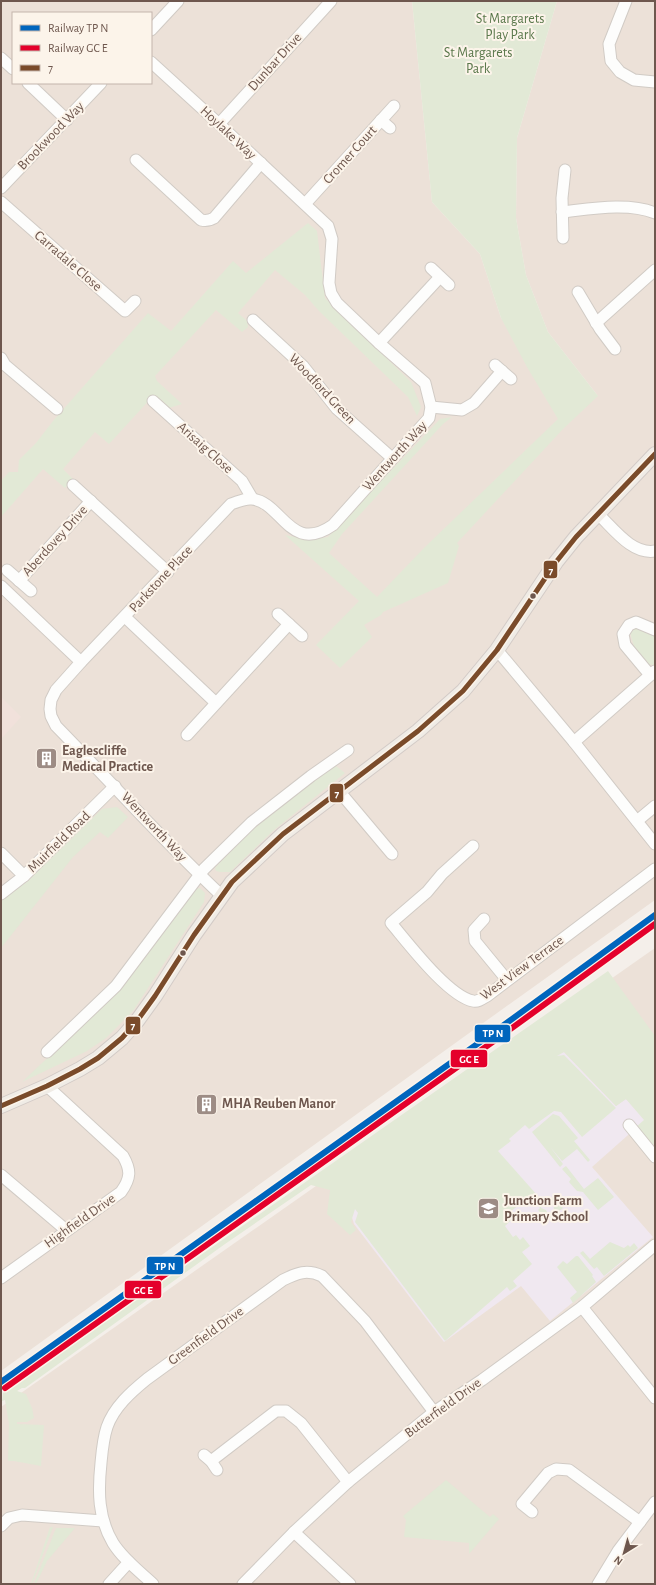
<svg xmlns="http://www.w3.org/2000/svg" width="656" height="1585" font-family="'Alegreya Sans',sans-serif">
<rect width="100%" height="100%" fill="#f4efea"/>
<g fill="#ece1d8" fill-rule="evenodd">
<path d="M 1,1 L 412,1 L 432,202 L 480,254 L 501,318 L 598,396 L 548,332 L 526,275 L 516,218 L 517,138 L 557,1 L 655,1 L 655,900 L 472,1031 L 1,1371 ZM 13,13 L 151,13 L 151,83 L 13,83 Z"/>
<path d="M 655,948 L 655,1584 L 1,1584 L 1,1407 Z"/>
</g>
<path fill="#f1e1db" d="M 1,697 L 21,717 L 1,739 Z"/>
<path fill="#f0e8f0" d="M 564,1052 L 616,1106 L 626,1099 L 645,1120 L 592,1167 L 653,1237 L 550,1321 L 521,1286 L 444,1342 L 354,1224 L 345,1195 L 351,1175 L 554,1054 Z"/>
<g fill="#e2e9d6">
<path d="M 412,1 L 557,1 L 517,138 L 516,218 L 526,275 L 548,332 L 598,396 L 563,429 L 457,543 L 459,546 L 448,583 L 383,612 L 381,615 L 364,625 L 372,637 L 340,668 L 316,645 L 359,601 L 285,535 L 309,540 L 328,537 L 440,419 L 452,417 L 443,424 L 342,534 L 329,553 L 377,597 L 425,547 L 558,419 L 527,367 L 501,318 L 480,254 L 432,202 Z"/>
<path d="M 308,223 L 317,231 L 325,298 L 411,382 L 421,407 L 417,416 L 408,397 L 319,311 L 305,295 L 275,270 L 238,313 L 247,321 L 248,327 L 242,332 L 216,310 L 155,376 L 157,381 L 182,404 L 169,408 L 154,395 L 109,444 L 95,432 L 63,469 L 73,479 L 65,488 L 43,469 L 1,517 L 1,481 L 9,472 L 18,472 L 19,460 L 36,443 L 53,421 L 148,313 L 171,331 L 233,261 L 246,273 Z"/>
<path d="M 638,627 L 655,635 L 655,665 C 639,666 633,645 630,632 L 633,628 Z"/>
<path d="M 336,766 L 345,773 L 274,830 L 230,872 L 220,872 L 216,871 L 215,868 L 256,824 L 315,779 Z"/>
<path d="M 117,807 L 128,817 L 108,838 L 100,832 L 73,857 L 1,948 L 1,900 L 28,881 L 102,809 Z"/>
<path d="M 200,888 L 205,893 L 204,902 L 133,1011 L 106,1038 L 87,1051 L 22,1082 C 56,1049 93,1018 125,982 C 150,953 171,921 194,889 Z"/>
<path d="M 608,971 L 655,1036 L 655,1143 L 652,1146 L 636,1127 L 644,1120 L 626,1099 L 616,1106 L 564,1052 L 557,1056 L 564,1055 L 616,1108 L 582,1137 L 561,1112 L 554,1111 L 529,1129 L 525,1125 L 509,1139 L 511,1141 L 498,1151 L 545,1204 L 553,1197 L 563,1208 L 558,1212 L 554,1209 L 553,1205 L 550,1204 L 547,1207 L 542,1206 L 541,1208 L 546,1210 L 548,1214 L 551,1214 L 554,1211 L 557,1213 L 547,1221 L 538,1210 L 540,1208 L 534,1201 L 527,1206 L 523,1202 L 510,1212 L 514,1218 L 505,1226 L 513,1237 L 516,1235 L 520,1240 L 523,1237 L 530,1246 L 522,1252 L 532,1264 L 513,1281 L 517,1286 L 510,1291 L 507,1287 L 445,1341 L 355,1222 L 358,1213 L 355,1209 L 351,1222 L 356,1230 L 350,1235 L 327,1214 L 330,1190 L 311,1185 L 225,1244 L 25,1388 L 22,1388 L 17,1391 L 26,1394 L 32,1408 L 34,1418 L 27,1422 L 17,1422 L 17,1424 L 44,1425 L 41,1466 L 14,1461 L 8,1461 L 9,1424 L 5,1400 L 2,1401 L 3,1393 Z"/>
<path d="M 553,1114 L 559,1116 L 578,1138 L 574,1141 L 590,1160 L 588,1162 L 577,1149 L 562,1161 L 551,1148 L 563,1164 L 560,1167 L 532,1132 Z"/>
<path d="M 566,1166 L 584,1189 L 598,1178 L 614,1197 L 598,1210 L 583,1192 L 577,1191 L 569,1182 L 571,1179 L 562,1169 Z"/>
<path d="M 610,1242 L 624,1248 L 628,1245 L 630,1247 L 634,1243 L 638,1248 L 604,1276 L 597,1267 L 594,1269 L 580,1253 L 583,1251 L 590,1259 Z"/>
<path d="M 576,1256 L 578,1256 L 593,1275 L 592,1276 L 596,1282 L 573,1303 L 570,1298 L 577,1292 L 557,1267 L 563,1261 L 567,1264 Z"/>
<path d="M 446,1480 L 490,1517 L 493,1514 L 499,1519 L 469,1554 L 469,1543 L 404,1537 L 406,1520 L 403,1516 Z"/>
<path d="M 50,1527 L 53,1527 L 32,1584 L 31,1584 Z"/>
<path d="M 56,1528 L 75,1528 L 47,1561 L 36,1584 L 34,1584 Z"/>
</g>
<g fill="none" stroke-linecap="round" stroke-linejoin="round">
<defs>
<g id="minor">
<path d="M 626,1 L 609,44 L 611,61 L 620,72 L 634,80 L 655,82"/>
<path d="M 151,30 L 178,1"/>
<path d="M 1,58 L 13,69"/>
<path d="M 151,62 L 219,124 L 328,226 L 332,239 L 329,283 L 331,293 L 337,303 L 379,343 L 425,383 L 431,407 L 429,418 L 333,525 C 290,555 282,502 252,499 C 244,498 238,502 231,504 L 81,662 L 56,690 L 51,700 L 50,709 L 51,716 L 56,726 C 111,782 164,842 222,896"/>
<path d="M 28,83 L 67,120"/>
<path d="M 381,120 L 390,128"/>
<path d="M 219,124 L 331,1"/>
<path d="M 136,160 L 201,220 C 206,221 209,221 214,218 L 261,163"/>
<path d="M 1,188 L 101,83"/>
<path d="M 1,202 L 125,311 L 135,301"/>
<path d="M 305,204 L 394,106"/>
<path d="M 562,212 C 590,209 628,202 655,213"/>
<path d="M 563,238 L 562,198 L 565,170"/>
<path d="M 431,268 L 449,285"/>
<path d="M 578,292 L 600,329 L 615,349"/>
<path d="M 253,320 L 303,366 L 337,409 L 392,458"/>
<path d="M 596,323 L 655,270"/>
<path d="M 379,343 L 440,277"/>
<path d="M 1,358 L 5,365 L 57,409"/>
<path d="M 495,365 L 511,379"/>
<path d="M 153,401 L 242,481 L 252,498"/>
<path d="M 431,407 L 462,410 L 474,403 L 502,371"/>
<path d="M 73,485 L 168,572"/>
<path d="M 598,514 C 613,528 632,555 655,551"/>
<path d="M 7,570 L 31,591"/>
<path d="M 19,581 L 91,501"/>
<path d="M 1,586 L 81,662"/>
<path d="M 278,614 L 302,636"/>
<path d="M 125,617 L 216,703"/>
<path d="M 497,650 L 574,742 L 655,844"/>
<path d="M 650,675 L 625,645 L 623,634 L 629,625 L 636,622 L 655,630"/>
<path d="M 187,735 L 289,624"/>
<path d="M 574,742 L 655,671"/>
<path d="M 339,791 L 392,854"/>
<path d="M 637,821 L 655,806"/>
<path d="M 473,846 L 442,874 L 427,892 L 391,923 C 408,943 448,996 473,1001 C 478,1002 482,999 487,996 L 655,869"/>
<path d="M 1,853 L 24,876"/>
<path d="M 1,894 L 24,876 L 115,786"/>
<path d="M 484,919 L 474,930 L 475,941 L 507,980"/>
<path d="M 47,1052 L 116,986 L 204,869 L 252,822 L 311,776 L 348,750"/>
<path d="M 629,1125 L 655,1157"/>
<path d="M 1,1175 L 66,1230"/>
<path d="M 1,1278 L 121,1192 C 131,1178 131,1170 123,1156 L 47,1086"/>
<path d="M 582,1307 L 655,1398"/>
<path d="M 204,1455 L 211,1461 L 217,1470"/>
<path d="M 211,1461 L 276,1411 L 286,1411 L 301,1423 L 348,1482"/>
<path d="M 532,1512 L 522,1504 L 548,1473 L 556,1469 L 569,1470 L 640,1522"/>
<path d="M 1,1526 L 9,1518 L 22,1515 L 103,1521"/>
<path d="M 294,1532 L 350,1584"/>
<path d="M 109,1584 L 129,1562"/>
<path d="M 153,1584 C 139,1571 123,1559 113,1543 C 98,1518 98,1491 101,1463 C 102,1452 103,1439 107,1427 C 114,1407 131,1392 147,1379 L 283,1280 C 297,1273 307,1269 322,1276 L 365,1321 L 434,1412"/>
<path d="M 243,1584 L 294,1532 L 348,1482 L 434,1412 L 482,1380 L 582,1307 L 655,1245"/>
<path d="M 598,1584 L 618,1551 L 655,1502"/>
</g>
<path id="major" d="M 1,1106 L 47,1086 L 80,1069 L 98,1058 L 122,1038 L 137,1021 L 155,996 L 194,935 L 232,882 L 283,834 L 418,731 L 463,691 L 497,650 L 556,562 L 576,537 L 655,454"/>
</defs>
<use href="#minor" stroke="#d1cbc5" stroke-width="13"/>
<use href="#major" stroke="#d3cbc7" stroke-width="16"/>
<use href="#minor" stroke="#fdfdfc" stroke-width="11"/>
<use href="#major" stroke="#f0ece6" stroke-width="14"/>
<defs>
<path id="bus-1" d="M 1,1106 L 47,1086 L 80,1069 L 98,1058 L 122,1038 L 137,1021 L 155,996 L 194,935 L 232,882 L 283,834 L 418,731 L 463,691 L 497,650 L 556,562 L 576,537 L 655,454"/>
</defs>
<use href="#bus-1" stroke="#fcf4ea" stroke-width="8"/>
<use href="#bus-1" stroke="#7a4b2a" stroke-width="5"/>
<defs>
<path id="rail-1" d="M 1,1382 L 497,1030 L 655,915"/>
<path id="rail-2" d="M 5,1388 L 501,1036 L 655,924"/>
</defs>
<use href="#rail-1" stroke="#fcf4ea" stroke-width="9"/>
<use href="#rail-2" stroke="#fcf4ea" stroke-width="9"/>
<use href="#rail-1" stroke="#0065bd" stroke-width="6"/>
<use href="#rail-2" stroke="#e4002b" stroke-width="6"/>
</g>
<defs>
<symbol id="building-square" viewBox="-11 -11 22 22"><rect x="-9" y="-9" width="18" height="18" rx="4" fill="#9d8c85" stroke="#fcf4ea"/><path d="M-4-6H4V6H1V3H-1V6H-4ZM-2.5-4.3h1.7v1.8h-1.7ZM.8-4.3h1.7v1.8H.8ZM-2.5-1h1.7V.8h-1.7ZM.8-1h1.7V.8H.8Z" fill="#fff"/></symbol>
<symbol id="school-square" viewBox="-11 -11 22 22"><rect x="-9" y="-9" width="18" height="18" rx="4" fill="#9d8c85" stroke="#fcf4ea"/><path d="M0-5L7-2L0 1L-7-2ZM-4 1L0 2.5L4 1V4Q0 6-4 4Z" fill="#fff"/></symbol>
</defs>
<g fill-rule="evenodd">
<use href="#building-square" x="34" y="746" width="25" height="25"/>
<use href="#building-square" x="194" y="1092" width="25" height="25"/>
<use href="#school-square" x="476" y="1196" width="25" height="25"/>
</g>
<g fill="#6e574e" stroke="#fcf4ea" stroke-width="1.5">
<circle cx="533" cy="596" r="3.5"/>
<circle cx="183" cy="953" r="3.5"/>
</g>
<g text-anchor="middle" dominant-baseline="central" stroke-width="4" stroke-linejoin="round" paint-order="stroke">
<g font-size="14" fill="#5a784b" stroke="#fcf4ea">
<text x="510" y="19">St Margarets<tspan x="510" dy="16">Play Park</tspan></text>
<text x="478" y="53">St Margarets<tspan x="478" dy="16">Park</tspan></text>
</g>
<g font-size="14" fill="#6e574e" stroke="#fcf4ea">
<text transform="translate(275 62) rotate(-48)">Dunbar Drive</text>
<text transform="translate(228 133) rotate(43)">Hoylake Way</text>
<text transform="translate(51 136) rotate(-46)">Brookwood Way</text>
<text transform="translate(350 155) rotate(-48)">Cromer Court</text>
<text transform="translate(68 261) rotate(41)">Carradale Close</text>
<text transform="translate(322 389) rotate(47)">Woodford Green</text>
<text transform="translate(205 448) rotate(42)">Arisaig Close</text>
<text transform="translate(395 456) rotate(-48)">Wentworth Way</text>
<text transform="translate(55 541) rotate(-48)">Aberdovey Drive</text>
<text transform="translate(161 579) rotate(-47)">Parkstone Place</text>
<text transform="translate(154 827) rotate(47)">Wentworth Way</text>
<text transform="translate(59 842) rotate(-44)">Muirfield Road</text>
<text transform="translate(522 968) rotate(-36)">West View Terrace</text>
<text transform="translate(80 1221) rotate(-35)">Highfield Drive</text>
<text transform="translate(206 1336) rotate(-36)">Greenfield Drive</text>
<text transform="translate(443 1408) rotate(-36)">Butterfield Drive</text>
</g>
<g font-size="14" font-weight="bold" fill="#6e574e" stroke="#fcf4ea" text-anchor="start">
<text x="62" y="751">Eaglescliffe<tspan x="62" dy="16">Medical Practice</tspan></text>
<text x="222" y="1104">MHA Reuben Manor</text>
<text x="504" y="1201">Junction Farm<tspan x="504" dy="16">Primary School</tspan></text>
</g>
</g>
<g stroke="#fcf4ea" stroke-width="1.5">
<rect x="543" y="560" width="15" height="19" rx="4" fill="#7a4b2a"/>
<rect x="329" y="783" width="15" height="20" rx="4" fill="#7a4b2a"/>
<rect x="125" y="1016" width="16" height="19" rx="4" fill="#7a4b2a"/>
<rect x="474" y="1024" width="37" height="19" rx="4" fill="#0065bd"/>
<rect x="450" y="1049" width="38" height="19" rx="4" fill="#e4002b"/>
<rect x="146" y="1256" width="38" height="19" rx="4" fill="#0065bd"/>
<rect x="124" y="1280" width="38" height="19" rx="4" fill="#e4002b"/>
</g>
<g font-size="11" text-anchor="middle" font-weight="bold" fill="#fff">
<text x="551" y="574">7</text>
<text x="337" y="797">7</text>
<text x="133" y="1029">7</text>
<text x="493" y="1037">TP N</text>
<text x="469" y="1063">GC E</text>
<text x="165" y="1270">TP N</text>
<text x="143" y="1294">GC E</text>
</g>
<rect width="656" height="1585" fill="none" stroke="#6e574e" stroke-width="4"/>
<rect x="12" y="12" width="140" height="72" fill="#fcf4ea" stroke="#c3b5ac"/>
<rect x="20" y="25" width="20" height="6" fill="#0065bd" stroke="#c3b5ac"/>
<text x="48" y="32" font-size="12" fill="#6e574e">Railway TP N</text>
<rect x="20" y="45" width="20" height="6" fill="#e4002b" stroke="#c3b5ac"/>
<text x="48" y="52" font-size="12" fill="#6e574e">Railway GC E</text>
<rect x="20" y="65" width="20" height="6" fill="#7a4b2a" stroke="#c3b5ac"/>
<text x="48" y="72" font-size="12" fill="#6e574e">7</text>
<g transform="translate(624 1553) rotate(217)" stroke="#fcf4ea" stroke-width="3" paint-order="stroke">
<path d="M0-3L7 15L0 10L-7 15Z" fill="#6e574e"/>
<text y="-6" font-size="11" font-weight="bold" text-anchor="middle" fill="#6e574e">N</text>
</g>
</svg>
